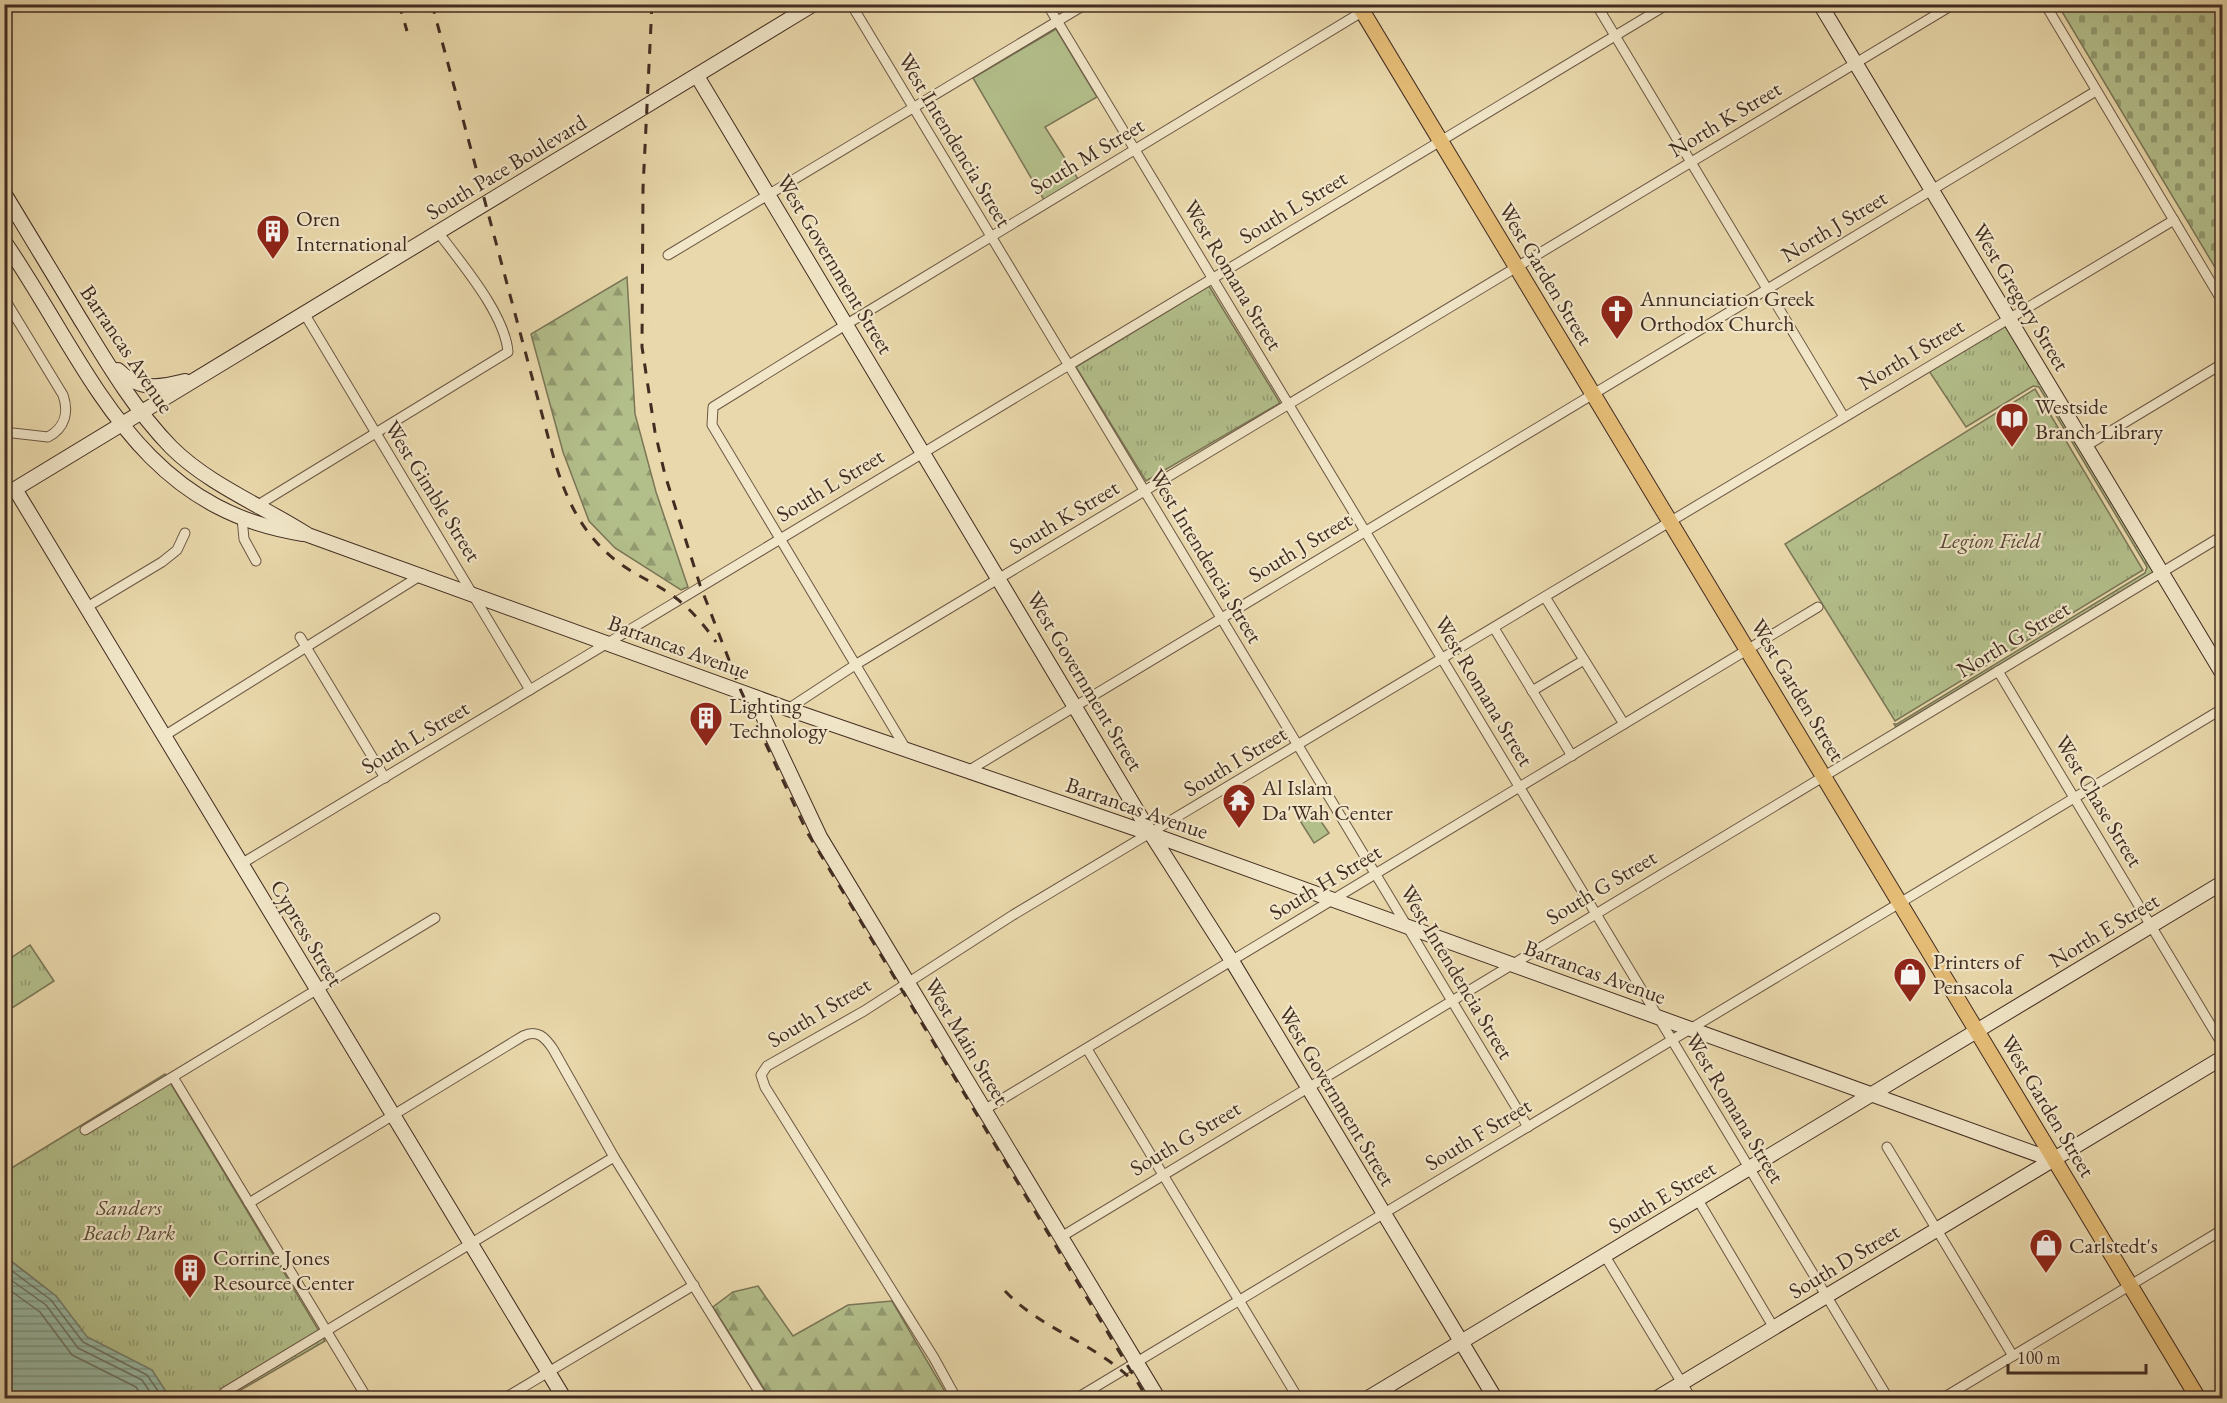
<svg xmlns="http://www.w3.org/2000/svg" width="2227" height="1403" font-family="'EB Garamond',serif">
<defs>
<pattern id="forest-firs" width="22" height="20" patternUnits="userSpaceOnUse" patternTransform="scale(1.5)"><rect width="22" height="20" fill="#b3bf8b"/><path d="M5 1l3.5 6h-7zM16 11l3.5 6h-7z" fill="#939b71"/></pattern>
<pattern id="cemetery-stones" width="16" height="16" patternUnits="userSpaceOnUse" patternTransform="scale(1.5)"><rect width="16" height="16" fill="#b3bf8b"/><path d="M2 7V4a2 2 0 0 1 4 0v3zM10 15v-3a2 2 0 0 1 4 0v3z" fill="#939b71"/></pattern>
<pattern id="park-tufts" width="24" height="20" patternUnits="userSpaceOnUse" patternTransform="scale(1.5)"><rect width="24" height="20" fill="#b3bf8b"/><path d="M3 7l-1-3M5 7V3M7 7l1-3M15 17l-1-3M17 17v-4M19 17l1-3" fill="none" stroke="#939b71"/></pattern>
<pattern id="water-rules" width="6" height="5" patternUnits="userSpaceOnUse" patternTransform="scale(1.5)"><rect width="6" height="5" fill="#98baa6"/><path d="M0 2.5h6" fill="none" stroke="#7e9787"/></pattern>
</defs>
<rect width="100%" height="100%" fill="#e9d8ab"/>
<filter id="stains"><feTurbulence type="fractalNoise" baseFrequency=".00333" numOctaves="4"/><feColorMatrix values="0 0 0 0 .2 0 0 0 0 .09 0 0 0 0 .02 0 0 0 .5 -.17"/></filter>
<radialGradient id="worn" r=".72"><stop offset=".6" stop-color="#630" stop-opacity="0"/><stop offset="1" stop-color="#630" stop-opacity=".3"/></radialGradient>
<g fill="#b3bf8b" stroke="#7a7656" stroke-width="1.5">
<path d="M 1056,29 L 1097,97 L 1045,127 L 1078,179 L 1044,200 L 973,78 Z"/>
<path d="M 1311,807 L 1329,833 L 1314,843 L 1297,816 Z"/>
</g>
<g fill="url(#forest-firs)" stroke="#7a7656" stroke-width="1.5">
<path d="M 627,277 L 635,414 L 656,492 L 688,587 L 681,590 L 615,548 L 589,521 L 563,452 L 531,334 Z"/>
<path d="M 758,1286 L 793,1336 L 848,1305 L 892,1301 L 947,1395 L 942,1398 L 770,1398 L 713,1307 L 733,1292 Z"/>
</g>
<path fill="url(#cemetery-stones)" stroke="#7a7656" stroke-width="1.5" d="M 2058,5 L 2222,5 L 2222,279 Z"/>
<g fill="url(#park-tufts)" stroke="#7a7656" stroke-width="1.5">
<path d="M 1209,286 L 1280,403 L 1146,481 L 1076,367 Z"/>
<path d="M 2007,325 L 2155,571 L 1896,727 L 1894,724 L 1897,724 L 2145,573 L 2147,567 L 2039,387 L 2033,386 L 1966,427 L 1929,371 Z"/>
<path d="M 2035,389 L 2143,570 L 1895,721 L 1785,544 Z"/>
<path d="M 30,945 L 54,981 L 12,1008 L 5,997 L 5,962 Z"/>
<path d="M 165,1074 L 325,1341 L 227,1398 L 170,1398 L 152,1370 L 87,1337 L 56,1296 L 5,1256 L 5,1172 Z"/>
</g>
<path fill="url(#water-rules)" stroke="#768171" stroke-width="1.5" d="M 4,1256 L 56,1296 L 87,1337 L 152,1370 L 170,1398 L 5,1398 Z"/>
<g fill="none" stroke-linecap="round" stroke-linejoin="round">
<g stroke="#6d7364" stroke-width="1.5">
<path d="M 4,1265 L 51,1300 L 83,1342 L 147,1375 L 163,1398"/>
<path d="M 4,1275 L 46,1305 L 78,1348 L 142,1380 L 154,1398"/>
<path d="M 4,1286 L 40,1312 L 72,1355 L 136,1387 L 143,1398"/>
</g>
<defs>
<g id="street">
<path d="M 851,4 L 1528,1127"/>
<path d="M 1047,4 L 1888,1398"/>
<path d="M 1596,4 L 1844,417"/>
<path d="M 2045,4 L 2222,301"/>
<path d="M 668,255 L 1086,4"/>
<path d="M 4,298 L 63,395 C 69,412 65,428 48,437 L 4,432"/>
<path d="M 304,313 L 530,690"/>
<path d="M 2086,446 L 2222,364"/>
<path d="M 4,496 L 15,489"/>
<path d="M 258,505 L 508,352 C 505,314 461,263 438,232"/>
<path d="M 242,518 L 244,539 L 256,561"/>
<path d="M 1545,597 L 1624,724"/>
<path d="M 87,607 L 162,562 L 177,550 L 185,533"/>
<path d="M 1494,628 L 1572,756"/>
<path d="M 300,637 L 385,778"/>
<path d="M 1998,671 L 2222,1044"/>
<path d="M 1532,691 L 1584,660"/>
<path d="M 788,709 L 855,665 L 1954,4"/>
<path d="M 164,736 L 423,574"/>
<path d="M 906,749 L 712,425 L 713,407 L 847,324 L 1375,4"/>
<path d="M 968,771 L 2096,91"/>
<path d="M 241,864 L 1668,4"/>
<path d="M 1087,1049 L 1298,1398"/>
<path d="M 173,1077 L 367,1398"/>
<path d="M 984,1110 L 1818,607"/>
<path d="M 85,1130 L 435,918"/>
<path d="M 1887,1147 L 2013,1356"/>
<path d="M 1698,1200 L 1774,1328"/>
<path d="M 249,1203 L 523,1036 C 537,1029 545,1037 553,1049 L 614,1157 L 763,1398"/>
<path d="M 1061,1237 L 2222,536"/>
<path d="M 1605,1256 L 1691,1398"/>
<path d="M 225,1392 L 614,1157"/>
<path d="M 505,1398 L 694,1285"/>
<path d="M 956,1398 L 934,1358 L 765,1087 L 761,1075 L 767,1066 L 864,1011 L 1013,915 L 2174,220"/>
<path d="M 1077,1398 L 2222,709"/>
<path d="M 1943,1398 L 2222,1230"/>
</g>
<g id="secondary">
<path d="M 1820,4 L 2222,673"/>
<path d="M 697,76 L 1151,834 L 1232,961 L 1495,1398"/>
<path d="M 4,193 C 29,234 54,276 79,317 C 107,363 134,409 171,447 C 209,485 263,506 308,535 L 788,709 L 1151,834 L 2053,1160"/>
<path d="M 4,241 C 89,365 134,508 303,534"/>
<path d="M 118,370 C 140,391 158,388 185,381"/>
<path d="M 754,697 L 820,837 L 1158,1398"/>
<path d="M 564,1398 L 15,489 L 814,4"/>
<path d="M 1368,1398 L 2222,883"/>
<path d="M 1657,1398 L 2222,1058"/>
</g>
<path id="primary" d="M 1358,4 L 2198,1398"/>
</defs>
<use href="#street" stroke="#6c5744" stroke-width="11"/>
<use href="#secondary" stroke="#422c22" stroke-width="16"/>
<use href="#primary" stroke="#422c22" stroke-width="17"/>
<use href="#street" stroke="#f1e6c8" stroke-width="9"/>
<use href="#secondary" stroke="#f1e6c8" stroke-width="14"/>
<use href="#primary" stroke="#e4bc76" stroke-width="15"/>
<g stroke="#422c22" stroke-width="3" stroke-dasharray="10 10" stroke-linecap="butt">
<path d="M 399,4 L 407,31"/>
<path d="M 432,4 L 554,459 C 566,499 581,532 614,559 C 631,573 651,581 669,593 C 688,606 703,623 716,642"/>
<path d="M 652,4 L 643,188 L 642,347 L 655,432 L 665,475 L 700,585 L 741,691 L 807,832 L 1147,1398"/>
<path d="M 1005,1291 C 1041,1329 1092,1342 1130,1378"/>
</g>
</g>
<defs>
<symbol id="building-pin" viewBox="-11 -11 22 30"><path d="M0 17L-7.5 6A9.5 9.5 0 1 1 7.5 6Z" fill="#8f2418" stroke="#f1e6c8"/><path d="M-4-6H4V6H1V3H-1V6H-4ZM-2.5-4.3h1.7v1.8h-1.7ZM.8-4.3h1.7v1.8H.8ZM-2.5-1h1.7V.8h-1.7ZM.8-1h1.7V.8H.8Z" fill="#fff"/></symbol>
<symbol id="church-pin" viewBox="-11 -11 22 30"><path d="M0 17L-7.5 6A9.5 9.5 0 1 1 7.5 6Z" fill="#8f2418" stroke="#f1e6c8"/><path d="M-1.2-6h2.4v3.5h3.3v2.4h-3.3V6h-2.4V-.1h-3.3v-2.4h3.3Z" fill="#fff"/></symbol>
<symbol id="library-pin" viewBox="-11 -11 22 30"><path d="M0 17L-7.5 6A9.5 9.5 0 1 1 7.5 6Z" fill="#8f2418" stroke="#f1e6c8"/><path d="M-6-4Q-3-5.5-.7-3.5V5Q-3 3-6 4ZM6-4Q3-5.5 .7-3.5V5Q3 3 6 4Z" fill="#fff"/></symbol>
<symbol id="temple-pin" viewBox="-11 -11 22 30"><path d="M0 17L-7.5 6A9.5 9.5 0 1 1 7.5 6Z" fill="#8f2418" stroke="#f1e6c8"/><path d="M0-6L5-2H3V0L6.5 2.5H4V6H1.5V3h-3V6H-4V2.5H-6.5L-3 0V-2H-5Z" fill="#fff"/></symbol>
<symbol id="shop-pin" viewBox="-11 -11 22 30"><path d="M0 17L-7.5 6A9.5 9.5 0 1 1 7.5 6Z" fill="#8f2418" stroke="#f1e6c8"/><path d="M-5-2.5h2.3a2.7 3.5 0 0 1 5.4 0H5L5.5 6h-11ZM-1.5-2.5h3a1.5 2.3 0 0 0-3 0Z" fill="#fff"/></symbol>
</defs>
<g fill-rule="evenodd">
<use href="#building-pin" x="254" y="212" width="38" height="52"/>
<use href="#church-pin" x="1598" y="292" width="38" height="52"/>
<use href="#library-pin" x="1993" y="400" width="38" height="52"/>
<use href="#building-pin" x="687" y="699" width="38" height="52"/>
<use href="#temple-pin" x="1220" y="781" width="38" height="52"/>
<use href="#shop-pin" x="1891" y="955" width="38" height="52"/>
<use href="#shop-pin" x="2027" y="1226" width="38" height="52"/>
<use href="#building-pin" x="171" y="1251" width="38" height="52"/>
</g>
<g text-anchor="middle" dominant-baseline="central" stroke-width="4.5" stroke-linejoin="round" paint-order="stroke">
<g font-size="22" fill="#422c22" stroke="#f1e6c8">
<text transform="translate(1725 119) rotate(-31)">North K Street</text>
<text transform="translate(955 140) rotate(59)">West Intendencia Street</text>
<text transform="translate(1087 156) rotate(-31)">South M Street</text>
<text transform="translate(506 167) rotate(-31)">South Pace Boulevard</text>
<text transform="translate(1293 207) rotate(-31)">South L Street</text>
<text transform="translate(1834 226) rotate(-31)">North J Street</text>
<text transform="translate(835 264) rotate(59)">West Government Street</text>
<text transform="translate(1546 274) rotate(59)">West Garden Street</text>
<text transform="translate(1233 275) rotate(59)">West Romana Street</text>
<text transform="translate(2021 297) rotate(59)">West Gregory Street</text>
<text transform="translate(127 349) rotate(56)">Barrancas Avenue</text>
<text transform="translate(1911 354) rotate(-31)">North I Street</text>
<text transform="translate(830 485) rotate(-31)">South L Street</text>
<text transform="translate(433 491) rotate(58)">West Gimble Street</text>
<text transform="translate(1064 517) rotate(-31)">South K Street</text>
<text transform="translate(1300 547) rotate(-31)">South J Street</text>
<text transform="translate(1206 556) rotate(59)">West Intendencia Street</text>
<text transform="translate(2013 639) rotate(-31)">North G Street</text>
<text transform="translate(679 647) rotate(20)">Barrancas Avenue</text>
<text transform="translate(1085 681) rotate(59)">West Government Street</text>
<text transform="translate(1798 690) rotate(59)">West Garden Street</text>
<text transform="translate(1484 691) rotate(59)">West Romana Street</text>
<text transform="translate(415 737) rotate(-31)">South L Street</text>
<text transform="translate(1235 761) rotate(-31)">South I Street</text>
<text transform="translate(2099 801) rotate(59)">West Chase Street</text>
<text transform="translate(1137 808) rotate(19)">Barrancas Avenue</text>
<text transform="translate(1325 882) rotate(-31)">South H Street</text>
<text transform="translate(1601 887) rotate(-31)">South G Street</text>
<text transform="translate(2104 930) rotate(-31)">North E Street</text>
<text transform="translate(307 933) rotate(59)">Cypress Street</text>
<text transform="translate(1457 972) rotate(59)">West Intendencia Street</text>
<text transform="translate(1595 972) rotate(20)">Barrancas Avenue</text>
<text transform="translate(819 1012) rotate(-31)">South I Street</text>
<text transform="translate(967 1041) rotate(59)">West Main Street</text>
<text transform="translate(1337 1096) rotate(59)">West Government Street</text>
<text transform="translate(2048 1106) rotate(59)">West Garden Street</text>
<text transform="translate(1735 1108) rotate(59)">West Romana Street</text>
<text transform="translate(1478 1134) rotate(-31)">South F Street</text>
<text transform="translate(1185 1138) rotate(-31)">South G Street</text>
<text transform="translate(1662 1197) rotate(-31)">South E Street</text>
<text transform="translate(1844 1261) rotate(-31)">South D Street</text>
</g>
<g font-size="22" fill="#422c22" stroke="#f1e6c8" text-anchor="start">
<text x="296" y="218">Oren<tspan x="296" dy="25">International</tspan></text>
<text x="1640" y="298">Annunciation Greek<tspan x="1640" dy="25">Orthodox Church</tspan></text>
<text x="2035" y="406">Westside<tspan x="2035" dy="25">Branch Library</tspan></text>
<text x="729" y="705">Lighting<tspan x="729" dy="25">Technology</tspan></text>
<text x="1262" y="787">Al Islam<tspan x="1262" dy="25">Da'Wah Center</tspan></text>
<text x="1933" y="961">Printers of<tspan x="1933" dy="25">Pensacola</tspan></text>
<text x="2069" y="1245">Carlstedt's</text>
<text x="213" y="1257">Corrine Jones<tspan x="213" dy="25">Resource Center</tspan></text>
</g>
<g font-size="22" font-style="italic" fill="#594937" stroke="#f1e6c8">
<text x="1990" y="540">Legion Field</text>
<text x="129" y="1207">Sanders<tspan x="129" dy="25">Beach Park</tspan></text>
</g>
</g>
<rect width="2227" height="1403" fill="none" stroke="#e9d8ab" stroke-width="24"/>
<rect x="6" y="6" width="2215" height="1391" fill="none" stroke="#422c22" stroke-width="3"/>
<rect x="12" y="12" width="2203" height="1379" fill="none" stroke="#422c22" stroke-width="1.5"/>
<path d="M2008 1364v9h138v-9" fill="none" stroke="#422c22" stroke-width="3"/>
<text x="2017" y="1364" font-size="18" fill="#422c22" stroke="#f1e6c8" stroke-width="4.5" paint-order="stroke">100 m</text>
<rect width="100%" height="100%" filter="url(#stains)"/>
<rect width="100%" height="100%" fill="url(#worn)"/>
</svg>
